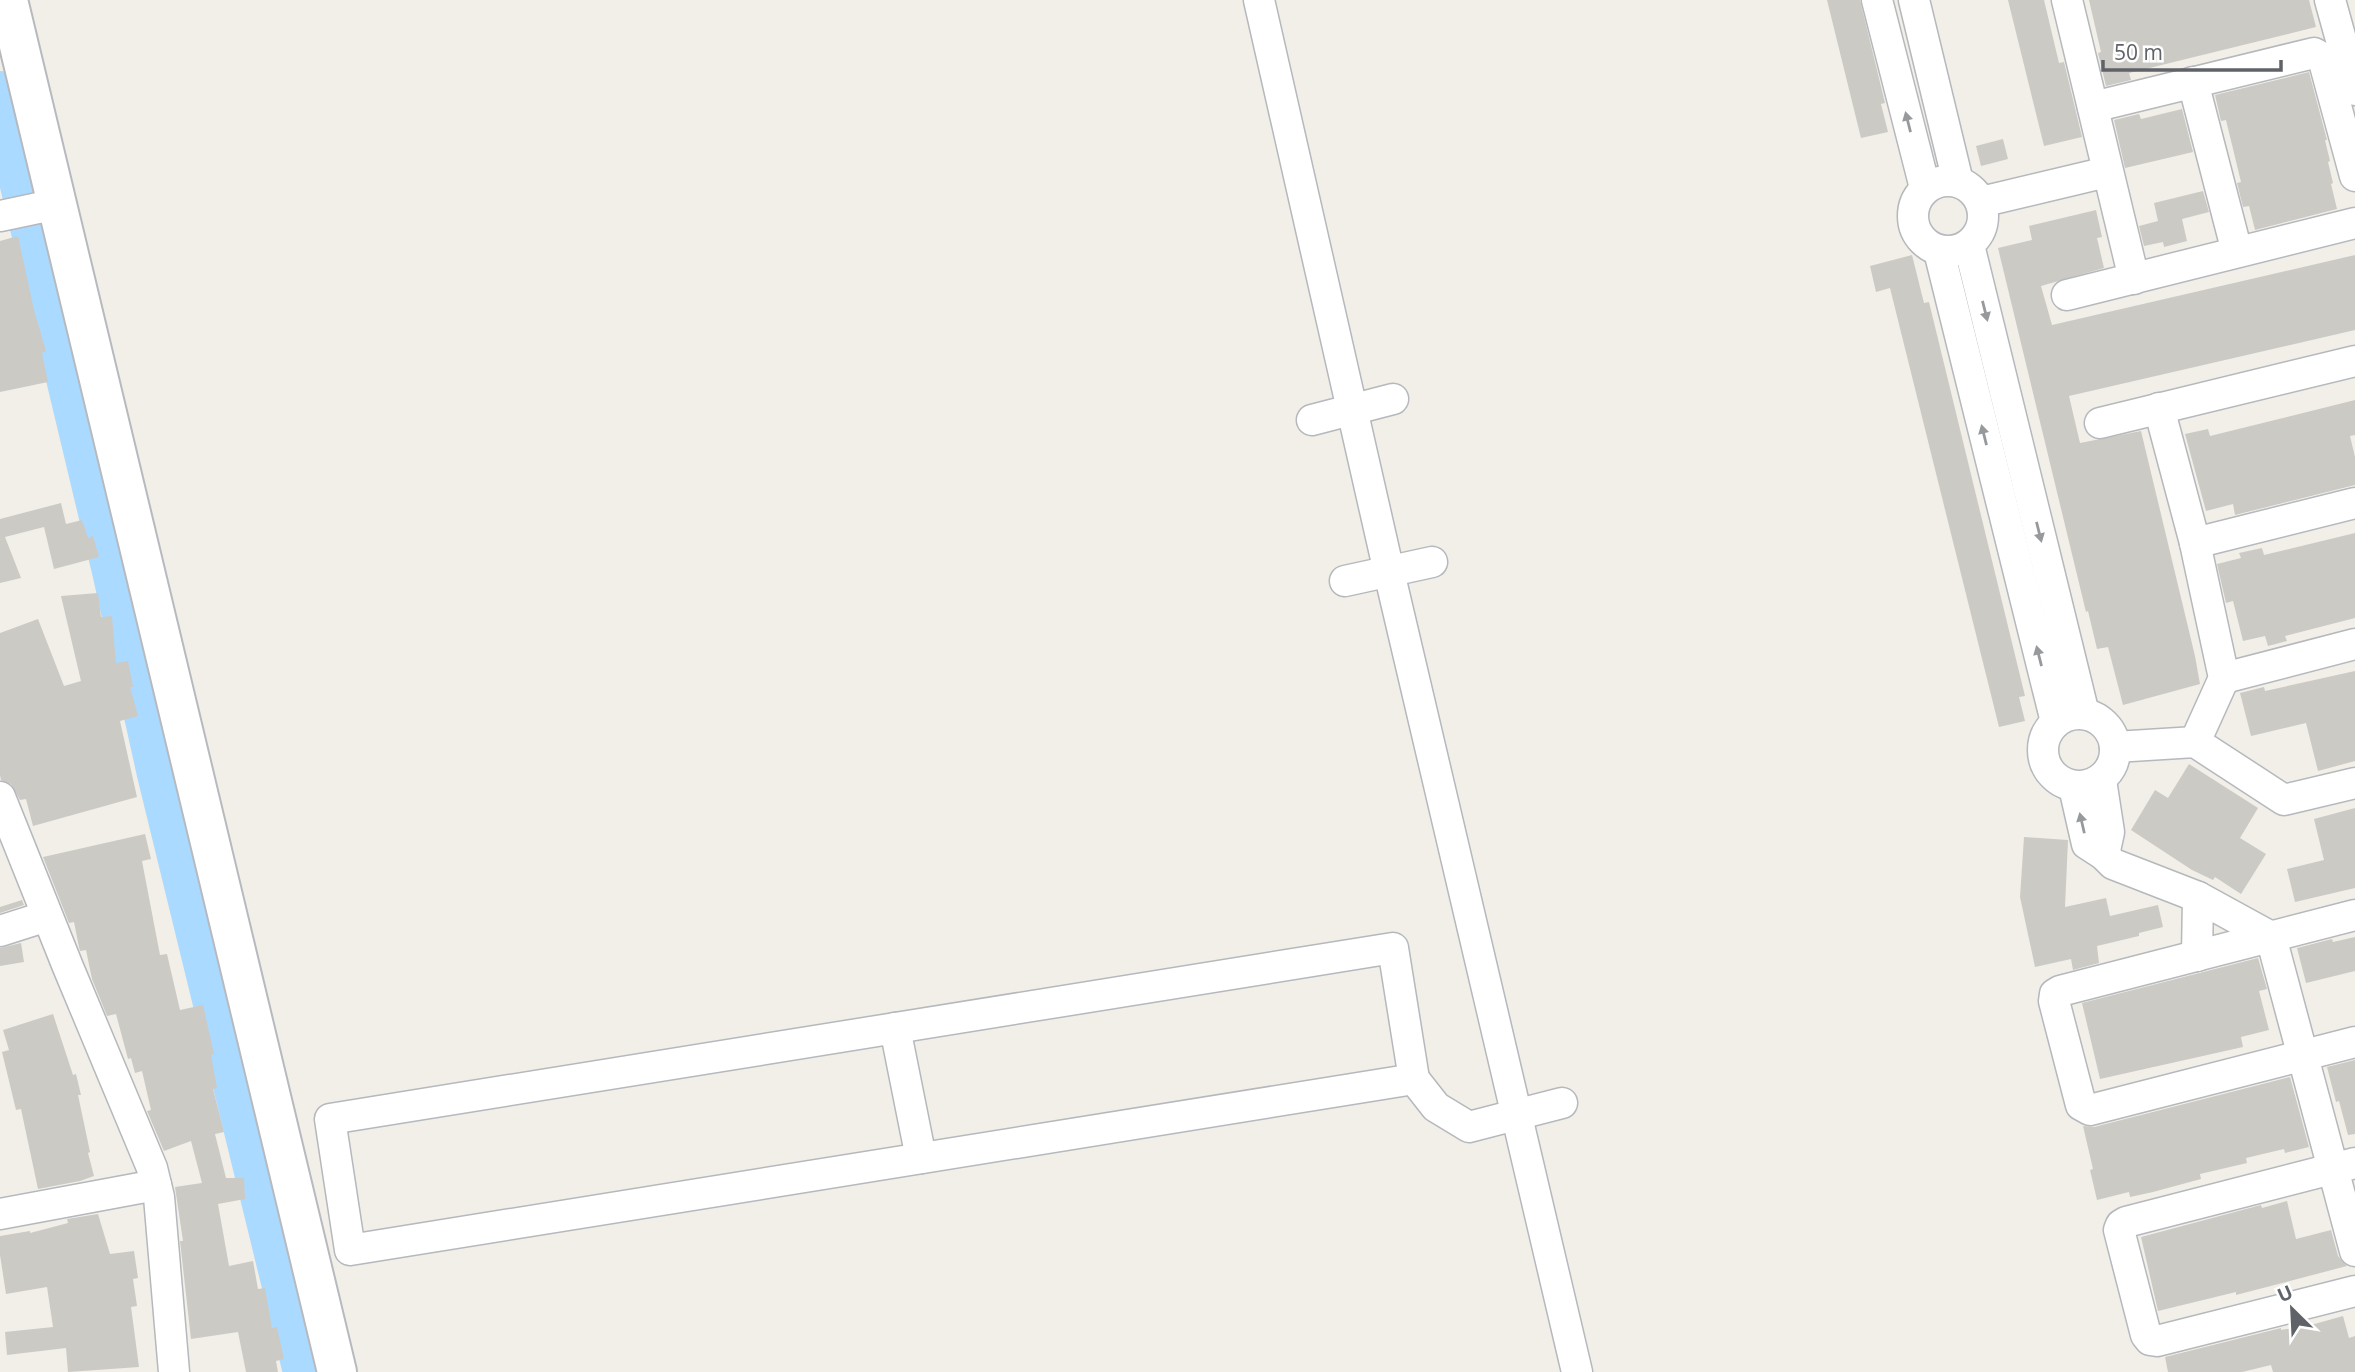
<svg xmlns="http://www.w3.org/2000/svg" width="2355" height="1372" font-family="'Open Sans',sans-serif">
<rect width="100%" height="100%" fill="#f1efe8"/>
<g fill="none" stroke-linecap="round" stroke-linejoin="round">
<path stroke="#aadaff" stroke-width="44" d="M 0,93 L 114,571 L 159,774 L 305,1372"/>
</g>
<g fill="#cccac5">
<path d="M 1827,0 L 1860,0 L 1885,103 L 1881,104 L 1888,132 L 1861,138 Z"/>
<path d="M 2008,0 L 2044,0 L 2059,63 L 2064,62 L 2082,137 L 2044,146 Z"/>
<path d="M 2089,0 L 2309,0 L 2316,27 L 2129,73 L 2131,80 L 2106,86 L 2098,53 L 2101,52 Z"/>
<path d="M 2309,72 L 2327,140 L 2325,140 L 2330,161 L 2328,162 L 2333,183 L 2331,184 L 2337,209 L 2255,230 L 2249,206 L 2243,207 L 2237,183 L 2241,182 L 2226,120 L 2221,121 L 2215,95 Z"/>
<path d="M 2182,109 L 2193,152 L 2125,168 L 2114,120 L 2139,114 L 2141,119 Z"/>
<path d="M 2003,139 L 2008,159 L 1981,166 L 1976,146 Z"/>
<path d="M 2203,191 L 2209,212 L 2182,219 L 2187,241 L 2164,247 L 2163,242 L 2144,246 L 2139,226 L 2158,221 L 2154,203 Z"/>
<path d="M 2096,210 L 2102,237 L 2097,238 L 2104,268 L 2041,286 L 2052,325 L 2355,255 L 2355,330 L 2069,396 L 2080,443 L 2141,431 L 2195,656 L 2200,684 L 2123,705 L 2108,647 L 2097,649 L 2088,611 L 2086,612 L 1998,248 L 2032,240 L 2029,226 Z"/>
<path d="M 18,236 L 34,310 L 46,351 L 42,353 L 48,382 L 0,392 L 0,241 Z"/>
<path d="M 1912,255 L 1924,303 L 1929,302 L 2025,696 L 2019,697 L 2025,721 L 1999,727 L 1890,288 L 1876,292 L 1870,266 Z"/>
<path d="M 2355,400 L 2355,435 L 2350,436 L 2355,457 L 2355,485 L 2235,515 L 2233,504 L 2206,511 L 2185,434 L 2208,429 L 2210,436 Z"/>
<path d="M 61,503 L 66,524 L 82,520 L 88,538 L 93,536 L 99,557 L 54,569 L 44,527 L 5,537 L 21,578 L 0,583 L 0,519 Z"/>
<path d="M 2355,533 L 2355,618 L 2285,636 L 2287,641 L 2268,646 L 2265,636 L 2243,641 L 2233,601 L 2226,603 L 2217,564 L 2241,558 L 2239,553 L 2262,548 L 2264,555 Z"/>
<path d="M 98,593 L 101,617 L 112,616 L 116,663 L 128,661 L 133,687 L 130,687 L 138,716 L 120,721 L 137,797 L 33,826 L 26,799 L 20,800 L 11,784 L 1,780 L 0,775 L 0,633 L 38,619 L 64,686 L 81,681 L 61,596 Z"/>
<path d="M 2355,671 L 2355,761 L 2318,771 L 2306,723 L 2251,736 L 2240,693 L 2264,687 L 2265,691 Z"/>
<path d="M 2189,764 L 2258,808 L 2240,838 L 2266,854 L 2241,894 L 2215,877 L 2213,880 L 2192,870 L 2131,830 L 2155,790 L 2168,798 Z"/>
<path d="M 2355,808 L 2355,888 L 2295,902 L 2287,869 L 2324,860 L 2314,819 Z"/>
<path d="M 145,834 L 151,859 L 142,861 L 160,955 L 167,954 L 180,1010 L 203,1005 L 214,1054 L 211,1055 L 217,1088 L 213,1089 L 224,1132 L 215,1134 L 226,1178 L 244,1178 L 245,1199 L 218,1204 L 229,1266 L 253,1261 L 258,1289 L 265,1288 L 272,1328 L 277,1327 L 284,1359 L 276,1361 L 278,1372 L 246,1372 L 238,1332 L 191,1339 L 180,1241 L 183,1241 L 175,1187 L 202,1183 L 191,1141 L 164,1151 L 147,1111 L 151,1110 L 142,1071 L 135,1073 L 131,1058 L 128,1059 L 116,1014 L 107,1016 L 92,979 L 86,950 L 80,951 L 79,947 L 74,922 L 69,923 L 43,857 Z"/>
<path d="M 2024,837 L 2068,840 L 2065,907 L 2106,898 L 2110,916 L 2158,905 L 2163,927 L 2139,933 L 2139,936 L 2097,946 L 2099,963 L 2073,970 L 2071,959 L 2035,967 L 2020,897 Z"/>
<path d="M 22,900 L 24,905 L 0,913 L 0,907 Z"/>
<path d="M 2355,937 L 2355,971 L 2306,983 L 2297,948 L 2332,939 L 2333,942 Z"/>
<path d="M 21,943 L 24,962 L 0,966 L 0,948 Z"/>
<path d="M 2258,958 L 2267,989 L 2259,991 L 2269,1030 L 2241,1037 L 2243,1047 L 2100,1079 L 2082,1003 Z"/>
<path d="M 53,1014 L 73,1075 L 76,1074 L 81,1095 L 78,1095 L 90,1152 L 88,1153 L 94,1176 L 80,1181 L 38,1189 L 21,1109 L 16,1110 L 2,1052 L 9,1050 L 3,1030 Z"/>
<path d="M 2355,1060 L 2355,1134 L 2348,1135 L 2339,1101 L 2336,1102 L 2327,1067 Z"/>
<path d="M 2290,1077 L 2309,1147 L 2285,1153 L 2284,1149 L 2246,1158 L 2247,1163 L 2200,1174 L 2201,1179 L 2153,1192 L 2130,1197 L 2129,1192 L 2097,1200 L 2090,1170 L 2093,1169 L 2083,1126 L 2094,1127 Z"/>
<path d="M 2287,1201 L 2296,1239 L 2331,1230 L 2338,1256 L 2347,1266 L 2236,1295 L 2236,1292 L 2158,1311 L 2141,1237 L 2261,1205 L 2262,1208 Z"/>
<path d="M 98,1214 L 110,1254 L 134,1251 L 138,1278 L 133,1279 L 137,1306 L 131,1307 L 139,1367 L 68,1372 L 66,1348 L 7,1355 L 5,1332 L 53,1327 L 47,1287 L 6,1294 L 0,1255 L 0,1236 L 30,1231 L 30,1233 L 68,1223 L 67,1219 Z"/>
<path d="M 2343,1316 L 2349,1338 L 2355,1336 L 2355,1372 L 2273,1372 L 2271,1365 L 2242,1372 L 2168,1372 L 2165,1357 L 2281,1328 L 2281,1330 L 2311,1325 Z"/>
</g>
<g fill="none" stroke-linecap="round" stroke-linejoin="round">
<defs>
<g id="street">
<path d="M 1259,0 L 1389,572 L 1577,1372"/>
<path d="M 1877,0 L 1925,188"/>
<path d="M 1914,0 L 1958,182"/>
<path d="M 2067,0 L 2134,279"/>
<path d="M 2330,0 L 2355,90"/>
<path d="M 2193,82 L 2237,252"/>
<path d="M 2093,107 L 2314,53 L 2323,58 L 2355,176"/>
<circle cx="1948" cy="216" r="35"/>
<path d="M 1981,202 L 2107,172"/>
<path d="M 0,216 L 57,204"/>
<path d="M 1969,245 L 2084,714"/>
<path d="M 1939,251 L 2056,722"/>
<path d="M 2067,295 L 2355,223"/>
<path d="M 2159,408 L 2195,543 L 2224,678 L 2195,742"/>
<path d="M 1312,420 L 1393,399"/>
<path d="M 2100,423 L 2355,361"/>
<path d="M 2195,543 L 2355,503"/>
<path d="M 1345,581 L 1432,562"/>
<path d="M 2224,678 L 2355,644"/>
<circle cx="2079" cy="750" r="36"/>
<path d="M 2115,747 L 2195,742 L 2284,800 L 2355,783"/>
<path d="M 2074,787 L 2087,844 L 2104,855 L 2109,832 L 2101,780"/>
<path d="M 0,797 L 68,967 L 152,1168 L 159,1197 L 174,1372"/>
<path d="M 2104,855 L 2113,864 L 2198,897 L 2271,937 L 2355,1251"/>
<path d="M 2355,915 L 2060,991 L 2055,994 L 2054,1001 L 2081,1105 L 2090,1110 L 2355,1042"/>
<path d="M 0,931 L 47,916"/>
<path d="M 1393,948 L 1414,1079 L 350,1250 L 330,1119 Z"/>
<path d="M 2197,956 L 2198,897"/>
<path d="M 895,1028 L 921,1158"/>
<path d="M 1414,1079 L 1436,1107 L 1469,1127 L 1562,1103"/>
<path d="M 2355,1163 L 2126,1222 L 2121,1225 L 2119,1230 L 2146,1335 L 2150,1340 L 2157,1341 L 2355,1291"/>
<path d="M 0,1214 L 156,1185"/>
</g>
<path id="secondary" d="M 8,0 L 337,1372"/>
</defs>
<use href="#street" stroke="#b5b8bc" stroke-width="33"/>
<use href="#secondary" stroke="#b6babf" stroke-width="42"/>
<use href="#street" stroke="#fff" stroke-width="30"/>
<use href="#secondary" stroke="#fff" stroke-width="38"/>
</g>
<defs><path id="oneway-solid" d="M-6-.8H1V-3.2L6.5 0L1 3.2V.8H-6Z" transform="scale(1.75)"/></defs>
<g fill="#979a9d">
<use href="#oneway-solid" transform="translate(1908 122) rotate(-104)"/>
<use href="#oneway-solid" transform="translate(1985 311) rotate(76)"/>
<use href="#oneway-solid" transform="translate(1984 435) rotate(-104)"/>
<use href="#oneway-solid" transform="translate(2039 532) rotate(76)"/>
<use href="#oneway-solid" transform="translate(2039 656) rotate(-104)"/>
<use href="#oneway-solid" transform="translate(2082 823) rotate(-103)"/>
</g>
<g transform="translate(2292 1309) rotate(336)" stroke="#ffffff" stroke-width="5" paint-order="stroke">
<path d="M0-5L12 26L0 18L-12 26Z" fill="#5f6368"/>
<text y="-10" font-size="19" font-weight="bold" text-anchor="middle" fill="#5f6368">U</text>
</g>
<path d="M2103 60v10h178v-10" fill="none" stroke="#5f6368" stroke-width="3.5"/>
<text x="2114" y="60" font-size="21" fill="#5f6368" stroke="#ffffff" stroke-width="5" paint-order="stroke">50 m</text>
</svg>
